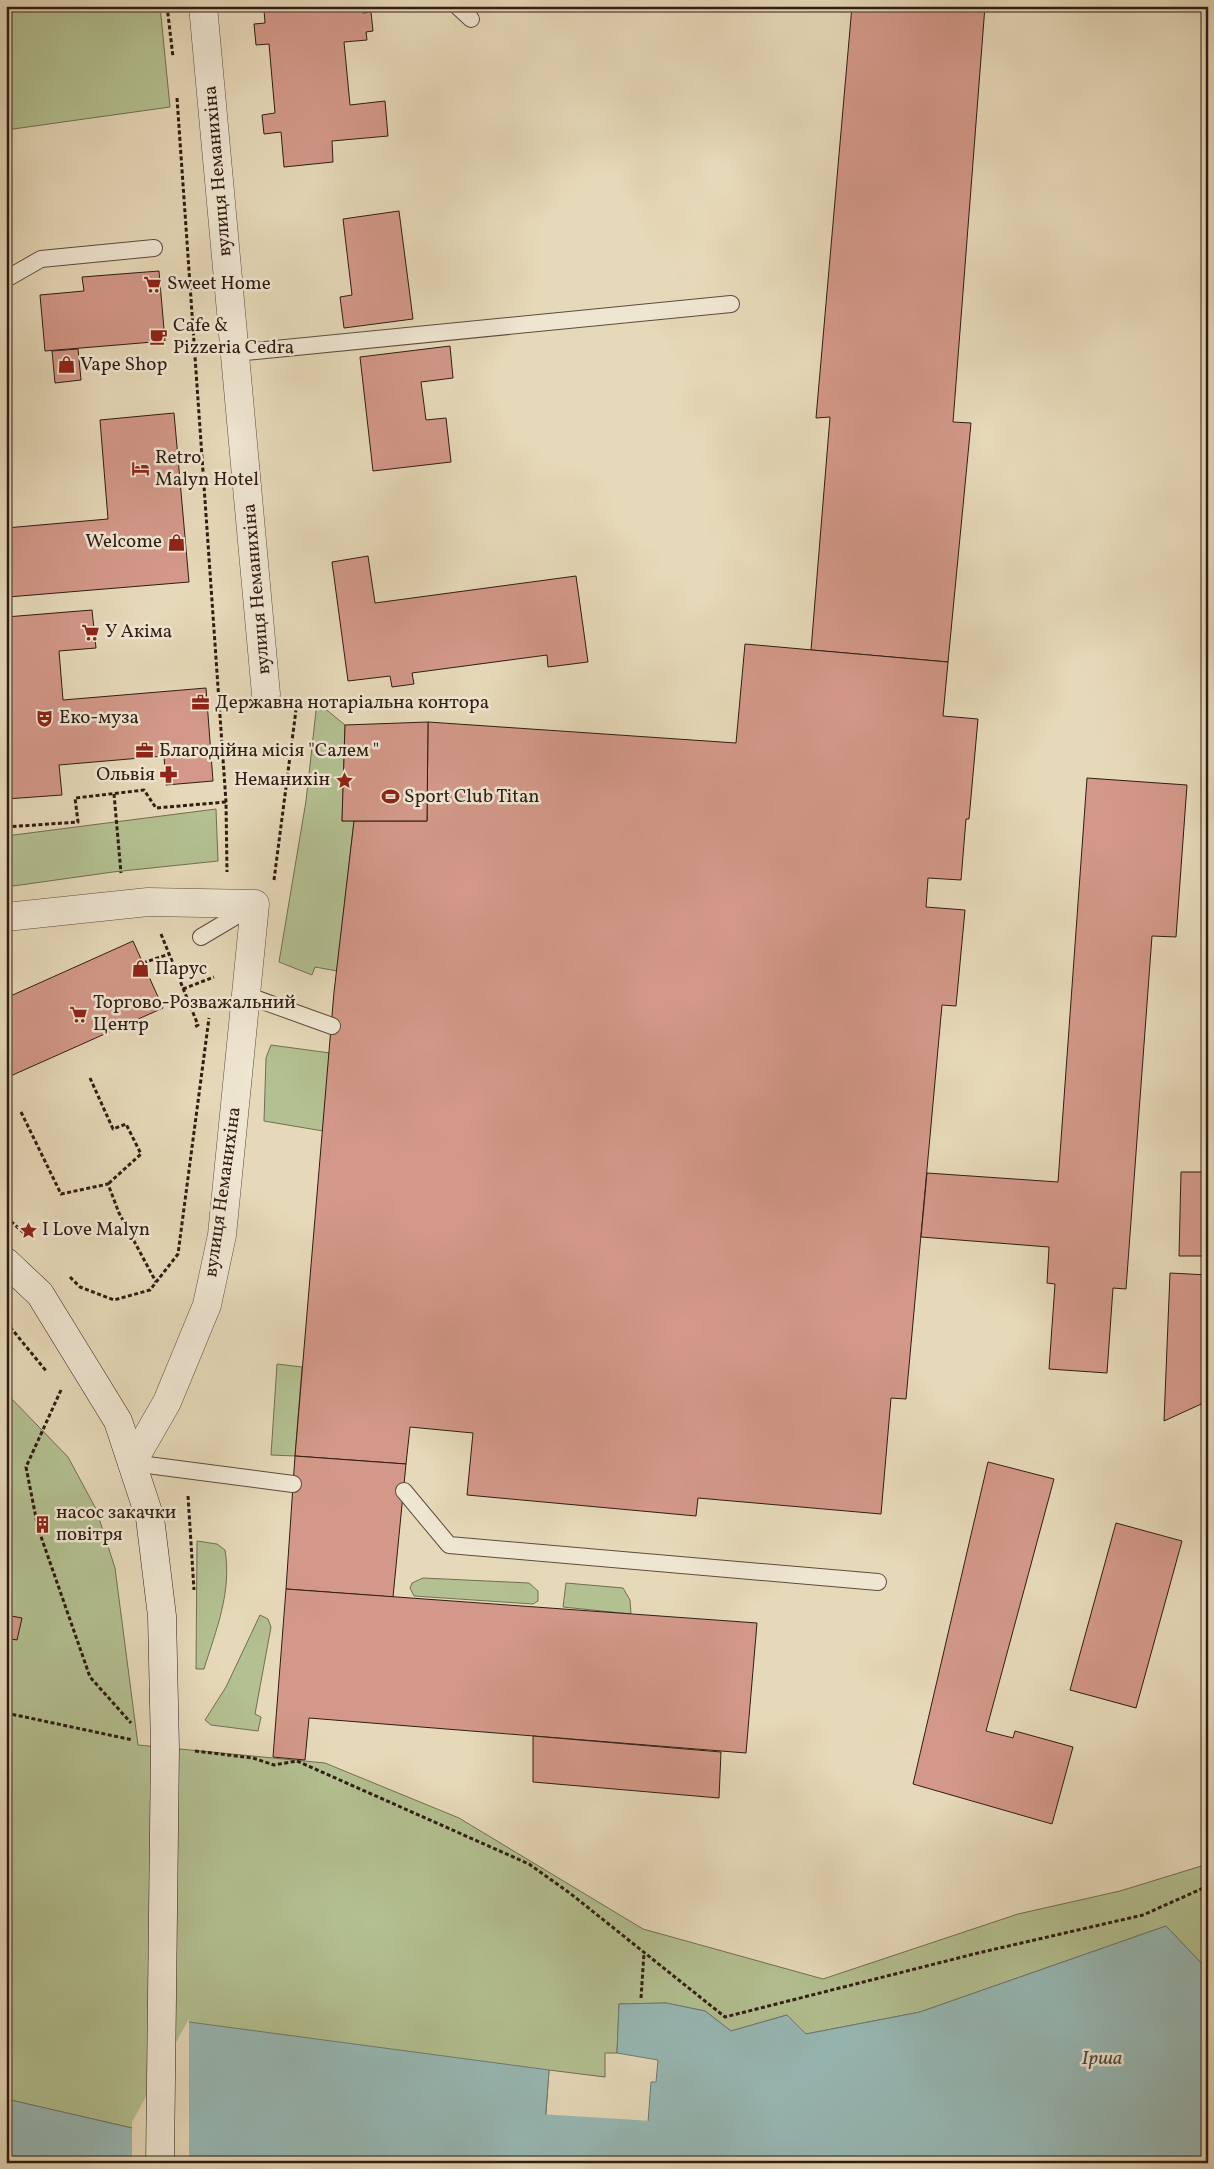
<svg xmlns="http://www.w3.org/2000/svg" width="1214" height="2169" font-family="Vollkorn,serif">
<rect width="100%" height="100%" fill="#e6d9b9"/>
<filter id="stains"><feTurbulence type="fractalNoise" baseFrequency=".004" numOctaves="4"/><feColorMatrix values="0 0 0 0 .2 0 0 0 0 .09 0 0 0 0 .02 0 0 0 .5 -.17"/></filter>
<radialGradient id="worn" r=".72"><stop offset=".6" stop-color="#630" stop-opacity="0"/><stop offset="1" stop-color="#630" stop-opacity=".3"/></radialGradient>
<g fill="#b3c091" stroke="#726e52">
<path d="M 6,6 L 160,6 L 170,107 L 6,130 Z"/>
<path d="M 317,702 L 345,725 L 342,821 L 354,821 L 337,971 L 315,967 L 312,975 L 279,962 L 306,801 Z"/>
<path d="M 216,809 L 218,861 L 113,872 L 6,887 L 6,836 Z"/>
<path d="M 271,1045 L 330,1053 L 323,1131 L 264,1121 L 266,1058 Z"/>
<path d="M 277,1364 L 302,1367 L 295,1456 L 271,1455 Z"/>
<path d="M 6,1393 L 68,1457 L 96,1509 L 115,1568 L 138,1745 L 325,1763 L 459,1818 L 643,1929 L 823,1979 L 1018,1914 L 1120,1891 L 1208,1864 L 1208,1966 L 1205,1967 L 1166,1926 L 920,2012 L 806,2034 L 787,2015 L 731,2031 L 705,2011 L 666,2003 L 619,2004 L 617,2053 L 605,2053 L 605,2077 L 549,2070 L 545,2127 L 132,2128 L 6,2099 Z"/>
<path d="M 197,1541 L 217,1544 L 225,1550 C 232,1592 216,1630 204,1669 L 196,1669 Z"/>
<path d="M 423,1578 L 529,1583 L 538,1591 L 538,1601 L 533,1604 L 414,1596 L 410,1588 L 412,1583 Z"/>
<path d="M 566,1583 L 623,1588 L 630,1600 L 631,1614 L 563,1607 Z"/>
<path d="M 260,1615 L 268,1619 L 271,1627 L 255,1714 L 261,1717 L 258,1731 L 211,1725 L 205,1720 L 226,1687 Z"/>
</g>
<g fill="#97b9b5" stroke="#6e7a74">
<path d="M 1166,1926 L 1205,1967 L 1208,1966 L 1208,2163 L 645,2163 L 651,2082 L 656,2082 L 658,2060 L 617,2053 L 619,2004 L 666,2003 L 705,2011 L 731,2031 L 787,2015 L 806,2034 L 920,2012 Z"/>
<path d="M 189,2022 L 549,2070 L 542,2163 L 6,2163 L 6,2099 L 132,2128 Z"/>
</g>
<path fill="#e6d9b9" d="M 189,2019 L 189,2163 L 132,2163 L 132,2122 Z"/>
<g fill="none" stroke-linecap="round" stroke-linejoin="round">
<path stroke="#97b9b5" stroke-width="62" d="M 409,2163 L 537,2145 L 731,2157"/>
</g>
<g fill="#d39889" stroke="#301c12">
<path d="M 297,6 L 362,6 L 363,13 L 371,12 L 373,31 L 366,32 L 367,40 L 344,42 L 350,105 L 385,101 L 388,136 L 332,141 L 333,162 L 284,167 L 281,132 L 264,134 L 262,115 L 275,113 L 269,44 L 256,45 L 254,24 L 265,23 L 264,10 Z"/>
<path d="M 852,6 L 985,6 L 953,422 L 971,423 L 948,662 L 811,650 L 830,417 L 816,418 Z"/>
<path d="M 399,211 L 413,319 L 344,328 L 340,297 L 352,295 L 343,219 Z"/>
<path d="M 159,271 L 165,341 L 45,351 L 40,295 L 84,291 L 82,277 Z"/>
<path d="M 450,346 L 453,378 L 421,382 L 426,420 L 446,418 L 451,462 L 373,471 L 360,357 Z"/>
<path d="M 78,349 L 81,380 L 55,383 L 52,351 Z"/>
<path d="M 174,413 L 189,582 L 8,597 L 6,528 L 108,519 L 100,420 Z"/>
<path d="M 368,556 L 375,603 L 576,576 L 588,662 L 548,667 L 547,655 L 412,673 L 414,684 L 392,687 L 390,676 L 348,681 L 332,562 Z"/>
<path d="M 92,610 L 96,648 L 59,651 L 63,700 L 206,688 L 213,781 L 166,785 L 164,756 L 59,765 L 62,795 L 6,799 L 6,617 Z"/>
<path d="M 745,644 L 948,662 L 943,716 L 978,719 L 969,819 L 966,819 L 961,880 L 928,878 L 926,907 L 965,910 L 956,1006 L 942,1005 L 906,1399 L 891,1398 L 881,1514 L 698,1498 L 696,1516 L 467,1495 L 473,1433 L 410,1427 L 406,1464 L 295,1456 L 334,992 L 354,821 L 427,821 L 428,722 L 736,743 Z"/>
<path d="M 428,722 L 427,821 L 342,821 L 345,725 Z"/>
<path d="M 1087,778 L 1187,785 L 1176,937 L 1152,936 L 1126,1289 L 1113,1288 L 1107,1373 L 1049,1369 L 1055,1284 L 1047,1283 L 1049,1247 L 921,1237 L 927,1173 L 1058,1182 Z"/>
<path d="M 133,941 L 163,1008 L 6,1078 L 6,998 Z"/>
<path d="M 1208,1092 L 1208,1140 L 1204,1140 Z"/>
<path d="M 1181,1172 L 1208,1172 L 1208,1256 L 1179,1256 Z"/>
<path d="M 1170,1273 L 1208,1275 L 1208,1401 L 1164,1421 Z"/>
<path d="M 295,1456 L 406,1464 L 393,1597 L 286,1589 Z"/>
<path d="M 988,1462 L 1054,1479 L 986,1731 L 1013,1738 L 1015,1731 L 1073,1747 L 1052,1824 L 913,1784 Z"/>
<circle cx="42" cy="1524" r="5.5"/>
<path d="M 1116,1523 L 1182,1541 L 1136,1708 L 1070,1690 Z"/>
<path d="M 286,1589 L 757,1623 L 746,1753 L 309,1718 L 305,1760 L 273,1757 Z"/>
<path d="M 6,1615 L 22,1618 L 17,1640 L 6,1638 Z"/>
<path d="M 533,1736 L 721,1752 L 719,1798 L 533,1782 Z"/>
</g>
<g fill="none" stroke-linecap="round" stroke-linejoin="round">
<defs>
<g id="lane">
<path d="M 457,6 L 471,19"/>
<path d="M 6,279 L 41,259 L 154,248"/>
<path d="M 235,353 L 731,304"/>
<path d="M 201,937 L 253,906"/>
<path d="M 246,995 L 332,1026"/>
<path d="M 132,1463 L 293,1484"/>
<path d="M 404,1491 L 449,1545 L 878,1582"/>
</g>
<g id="street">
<path d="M 203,6 L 266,694"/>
<path d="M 6,917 L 148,902 L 255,904 L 222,1235 L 207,1305 L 167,1402 L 132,1463"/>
</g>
<path id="secondary" d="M 6,1262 L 40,1294 L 118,1421 L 150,1518 L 162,1616 L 165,1748 L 160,2163"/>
</defs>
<use href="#lane" stroke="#5e4b3c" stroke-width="18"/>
<use href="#street" stroke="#5e4b3c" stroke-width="29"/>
<use href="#secondary" stroke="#301c12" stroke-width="29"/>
<g stroke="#301c12" stroke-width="3" stroke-dasharray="4 2.5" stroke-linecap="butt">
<path d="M 167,6 L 173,57"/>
<path d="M 177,98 L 226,802 L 227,872"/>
<path d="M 114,794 L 121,873"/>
<path d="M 6,827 L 78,822 L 75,798 L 144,790 L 156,808 L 226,802"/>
<path d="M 274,880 L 296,710"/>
<path d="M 161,934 L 198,1025 L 193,1028"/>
<path d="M 143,963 L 169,954"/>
<path d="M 183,989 L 214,977"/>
<path d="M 90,1078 L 113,1129 L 126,1124 L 141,1154 L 108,1184"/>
<path d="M 21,1112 L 61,1194 L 108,1184 L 119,1213 L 156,1282"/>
<path d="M 6,1217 L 24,1233"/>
<path d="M 70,1277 L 80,1287 L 114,1300 L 150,1290 L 178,1254 L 209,1018"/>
<path d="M 6,1322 L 47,1372"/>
<path d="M 61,1390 L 26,1467 L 38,1528 L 90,1677 L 131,1723"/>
<path d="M 188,1496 L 194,1590"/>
<path d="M 6,1713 L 133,1740"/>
<path d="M 195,1751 L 253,1758 L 274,1765 L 297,1761 L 529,1864 L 571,1894 L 725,2017 L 978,1953 L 1143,1915 L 1208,1886"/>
<path d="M 641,1998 L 644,1953"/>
</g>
<use href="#lane" stroke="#efe6d2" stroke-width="16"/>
<use href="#street" stroke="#efe6d2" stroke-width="28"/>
<use href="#secondary" stroke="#efe6d2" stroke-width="28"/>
</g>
<defs>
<symbol id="supermarket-bare" viewBox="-9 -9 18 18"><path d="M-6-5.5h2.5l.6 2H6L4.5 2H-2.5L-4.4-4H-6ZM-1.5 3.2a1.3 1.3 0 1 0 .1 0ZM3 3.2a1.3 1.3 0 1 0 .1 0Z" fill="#8f2418" stroke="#efe6d2" stroke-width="2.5" paint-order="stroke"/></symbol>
<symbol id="cafe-bare" viewBox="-9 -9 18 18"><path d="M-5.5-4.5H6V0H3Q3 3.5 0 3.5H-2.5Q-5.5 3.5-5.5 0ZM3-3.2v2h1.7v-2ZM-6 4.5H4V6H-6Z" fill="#8f2418" stroke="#efe6d2" stroke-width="2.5" paint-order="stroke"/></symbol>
<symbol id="shop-bare" viewBox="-9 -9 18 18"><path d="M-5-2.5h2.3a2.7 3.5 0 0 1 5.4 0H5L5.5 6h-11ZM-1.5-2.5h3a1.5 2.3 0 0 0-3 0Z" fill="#8f2418" stroke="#efe6d2" stroke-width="2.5" paint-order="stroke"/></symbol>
<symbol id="hotel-bare" viewBox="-9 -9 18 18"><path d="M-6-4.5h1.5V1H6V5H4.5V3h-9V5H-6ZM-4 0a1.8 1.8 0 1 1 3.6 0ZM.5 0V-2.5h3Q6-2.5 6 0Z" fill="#8f2418" stroke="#efe6d2" stroke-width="2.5" paint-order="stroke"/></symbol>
<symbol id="office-bare" viewBox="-9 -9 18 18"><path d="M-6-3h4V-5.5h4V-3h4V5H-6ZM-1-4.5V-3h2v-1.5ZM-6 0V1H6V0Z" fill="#8f2418" stroke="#efe6d2" stroke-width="2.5" paint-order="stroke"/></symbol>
<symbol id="theatre-bare" viewBox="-9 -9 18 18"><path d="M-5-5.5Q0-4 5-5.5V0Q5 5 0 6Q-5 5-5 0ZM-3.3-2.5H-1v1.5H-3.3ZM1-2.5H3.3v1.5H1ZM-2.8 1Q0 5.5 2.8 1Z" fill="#8f2418" stroke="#efe6d2" stroke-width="2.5" paint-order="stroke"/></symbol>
<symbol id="pharmacy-bare" viewBox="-9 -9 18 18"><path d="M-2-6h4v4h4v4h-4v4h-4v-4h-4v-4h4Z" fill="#8f2418" stroke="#efe6d2" stroke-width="2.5" paint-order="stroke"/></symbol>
<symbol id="sight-bare" viewBox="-9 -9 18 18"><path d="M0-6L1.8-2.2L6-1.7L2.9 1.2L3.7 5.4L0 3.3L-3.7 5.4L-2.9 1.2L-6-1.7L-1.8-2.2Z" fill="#8f2418" stroke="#efe6d2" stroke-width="2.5" paint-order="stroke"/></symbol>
<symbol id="stadium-bare" viewBox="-9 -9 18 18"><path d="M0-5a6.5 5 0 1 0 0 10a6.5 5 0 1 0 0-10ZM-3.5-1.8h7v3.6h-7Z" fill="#8f2418" stroke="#efe6d2" stroke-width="2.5" paint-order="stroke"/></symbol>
<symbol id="building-bare" viewBox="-9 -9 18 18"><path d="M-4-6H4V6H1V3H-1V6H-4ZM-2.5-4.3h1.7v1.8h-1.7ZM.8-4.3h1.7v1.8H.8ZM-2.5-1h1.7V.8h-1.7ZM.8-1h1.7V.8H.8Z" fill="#8f2418" stroke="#efe6d2" stroke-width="2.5" paint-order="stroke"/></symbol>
</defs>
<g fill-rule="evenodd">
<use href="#supermarket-bare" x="140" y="272" width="25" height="25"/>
<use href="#cafe-bare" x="146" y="324" width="25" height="25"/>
<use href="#shop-bare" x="54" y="352" width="25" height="25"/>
<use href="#hotel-bare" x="128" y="456" width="25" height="25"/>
<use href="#shop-bare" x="164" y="530" width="25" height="25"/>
<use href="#supermarket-bare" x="78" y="620" width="25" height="25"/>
<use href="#office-bare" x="188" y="690" width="25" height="25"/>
<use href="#theatre-bare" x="32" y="706" width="25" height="25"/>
<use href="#office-bare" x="132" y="738" width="25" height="25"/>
<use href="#pharmacy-bare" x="156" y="762" width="25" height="25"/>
<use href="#sight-bare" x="332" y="768" width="25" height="25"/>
<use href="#stadium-bare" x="378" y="784" width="25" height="25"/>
<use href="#shop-bare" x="128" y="956" width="25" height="25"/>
<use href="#supermarket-bare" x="66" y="1002" width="25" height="25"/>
<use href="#sight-bare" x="16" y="1218" width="25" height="25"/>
<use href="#building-bare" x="30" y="1512" width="25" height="25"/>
</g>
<g text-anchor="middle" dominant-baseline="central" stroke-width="5" stroke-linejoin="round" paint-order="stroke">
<g font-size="19" fill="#301c12" stroke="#efe6d2">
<text transform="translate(218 171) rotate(-95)">вулиця Неманихіна</text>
<text transform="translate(257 589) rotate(-95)">вулиця Неманихіна</text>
<text transform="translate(223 1192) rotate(-82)">вулиця Неманихіна</text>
</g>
<g font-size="19" fill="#301c12" stroke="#efe6d2" text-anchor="start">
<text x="167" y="284">Sweet Home</text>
<text x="173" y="326">Cafe &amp;<tspan x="173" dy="22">Pizzeria Cedra</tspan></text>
<text x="80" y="365">Vape Shop</text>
<text x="155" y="458">Retro<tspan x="155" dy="22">Malyn Hotel</tspan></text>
<text x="162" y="542" text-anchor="end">Welcome</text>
<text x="105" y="632">У Акіма</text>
<text x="215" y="703">Державна нотаріальна контора</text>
<text x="59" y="718">Еко-муза</text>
<text x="159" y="751">Благодійна місія "Салем "</text>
<text x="155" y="775" text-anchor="end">Ольвія</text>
<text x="330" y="780" text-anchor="end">Неманихін</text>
<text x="404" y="797">Sport Club Titan</text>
<text x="155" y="969">Парус</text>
<text x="93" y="1003">Торгово-Розважальний<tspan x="93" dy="22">Центр</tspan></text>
<text x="42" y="1230">I Love Malyn</text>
<text x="56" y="1513">насос закачки<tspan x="56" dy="22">повітря</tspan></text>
</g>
<g font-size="20" font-style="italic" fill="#4f4b43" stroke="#efe6d2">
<text x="1102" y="2059">Ірша</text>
</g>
</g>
<rect width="1214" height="2169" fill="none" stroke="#e6d9b9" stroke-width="25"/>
<rect x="8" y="8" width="1199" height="2154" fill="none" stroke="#301c12" stroke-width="2.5"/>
<rect x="12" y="12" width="1189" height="2144" fill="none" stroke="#301c12"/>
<rect width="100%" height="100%" filter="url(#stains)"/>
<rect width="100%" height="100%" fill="url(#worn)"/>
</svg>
